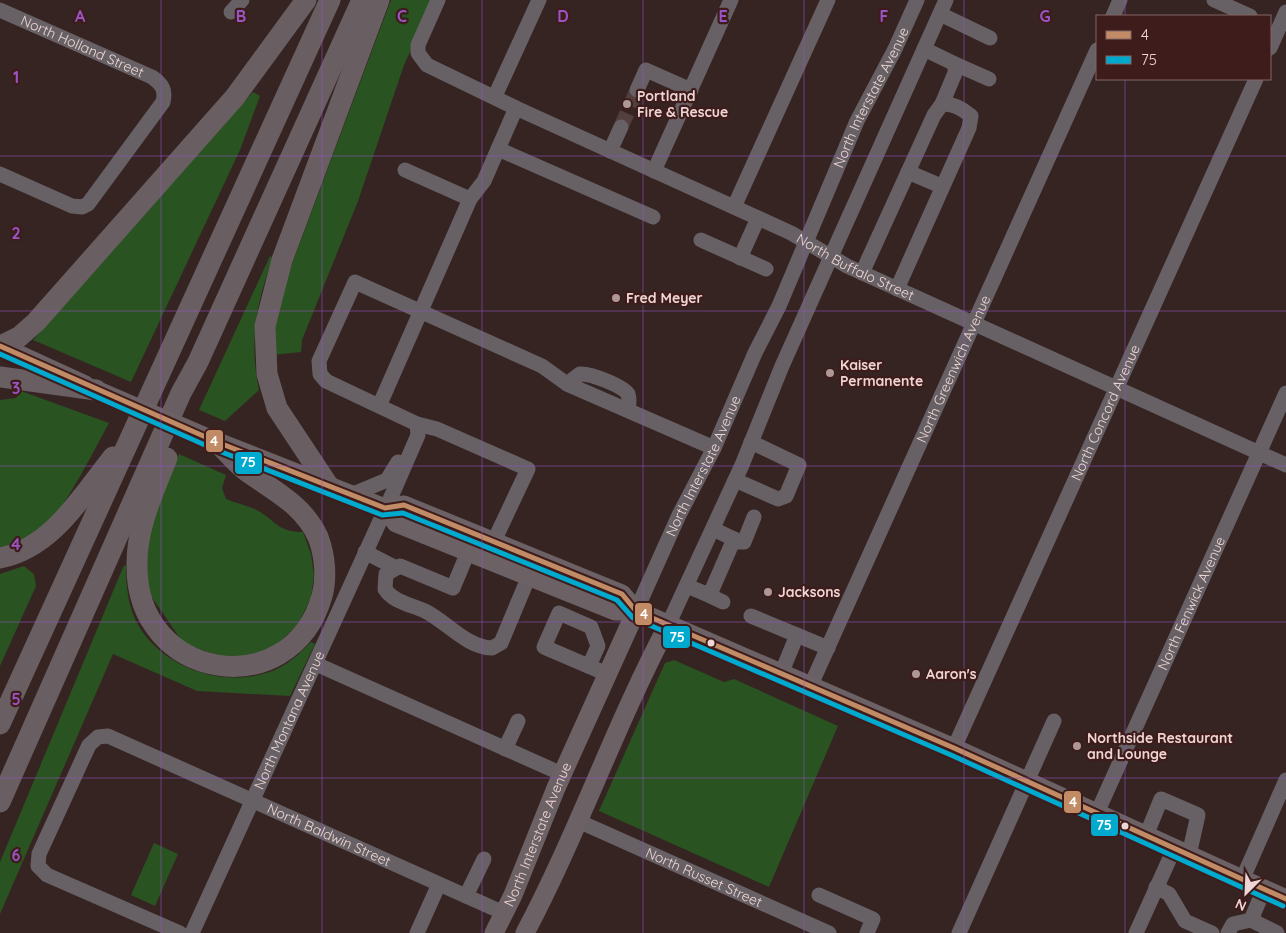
<svg xmlns="http://www.w3.org/2000/svg" width="1286" height="933" font-family="Quicksand,sans-serif">
<rect width="100%" height="100%" fill="#362423"/>
<g fill="#295321">
<path d="M 391,0 L 434,0 L 404,65 L 358,201 L 302,340 L 301,352 L 272,355 L 273,335 L 281,293 Z"/>
<path d="M 253,92 L 260,96 L 240,150 L 131,382 L 33,340 Z"/>
<path d="M 270,256 L 273,258 C 256,302 249,343 259,390 L 225,421 L 199,410 Z"/>
<path d="M 21,391 L 109,423 C 94,450 60,520 36,535 C 25,541 11,545 0,549 L 0,400 L 16,398 Z"/>
<path d="M 179,454 L 226,475 L 222,488 L 226,499 C 234,503 243,504 252,508 C 274,517 276,533 303,532 L 311,554 L 314,575 L 311,598 L 297,626 L 276,645 L 257,654 L 229,659 L 184,644 L 149,593 L 146,567 L 149,538 L 160,501 Z"/>
<path d="M 124,565 L 126,566 C 126,586 128,607 138,625 C 165,671 231,691 279,668 C 292,661 301,652 311,642 L 315,644 L 290,696 L 197,691 L 113,654 L 0,914 L 0,862 Z"/>
<path d="M 24,566 L 34,574 L 36,586 L 0,666 L 0,574 Z"/>
<path d="M 674,660 L 724,682 L 734,679 L 838,726 L 769,887 L 599,811 L 665,663 Z"/>
<path d="M 154,843 L 178,854 L 155,906 L 131,895 Z"/>
</g>
<g fill="none" stroke-linecap="round" stroke-linejoin="round">
<path stroke="#523f3e" stroke-width="15" stroke-dasharray="15 8" stroke-linecap="butt" d="M 621,127 L 637,90"/>
<g stroke="#676165" stroke-width="15">
<path id="s1" d="M 438,0 L 418,45 L 418,53 L 427,65 L 516,108 L 791,233 L 847,266 L 1286,465"/>
<path d="M 1214,0 L 1250,16"/>
<path id="s2" d="M 0,10 L 152,77 C 162,84 166,90 163,102 L 88,204 L 82,207 L 72,206 L 0,174"/>
<path d="M 231,12 L 242,0"/>
<path d="M 940,14 L 990,38"/>
<path d="M 1113,16 L 1120,0"/>
<path d="M 1270,48 L 1286,12"/>
<path d="M 924,49 L 955,64 L 955,73 L 942,104"/>
<path d="M 955,64 L 989,79"/>
<path d="M 637,90 L 646,70 L 691,90"/>
<path d="M 495,96 L 539,0"/>
<path d="M 498,149 L 653,217"/>
<path d="M 610,151 L 621,127"/>
<path d="M 405,170 L 470,199"/>
<path d="M 654,171 L 731,0"/>
<path d="M 908,172 L 941,186"/>
<path d="M 734,207 L 828,0"/>
<path d="M 701,240 L 766,269"/>
<path d="M 740,258 L 758,218"/>
<path d="M 862,273 L 934,115 L 942,104 C 953,103 963,109 971,116 L 969,128 L 897,289"/>
<path d="M 567,384 L 580,374 C 590,373 623,386 628,394 C 630,400 629,405 628,410"/>
<path d="M 380,404 L 470,199 L 484,181 L 516,108"/>
<path d="M 735,480 L 778,499 L 786,496 L 799,465 L 751,442"/>
<path d="M 351,495 L 387,480 L 398,462"/>
<path d="M 734,539 L 739,542 L 744,542 L 754,517"/>
<path d="M 494,541 L 528,469 L 437,429 L 417,424 L 326,381 L 320,374 L 319,361 L 355,282 L 542,366 L 567,384 L 714,448"/>
<path d="M 365,552 L 394,567"/>
<path d="M 468,552 L 453,588 L 400,566 L 386,574 L 385,589 C 393,602 412,605 425,611 C 447,622 466,647 492,648 L 501,643 L 529,576"/>
<path d="M 687,586 L 704,593 L 711,592 L 734,539 L 713,529"/>
<path d="M 704,593 L 723,602"/>
<path id="s3" d="M 636,611 L 679,515 L 714,448 L 755,353 L 779,306 L 857,121 L 895,49 L 917,0"/>
<path d="M 751,616 L 828,648"/>
<path d="M 668,625 L 742,465 L 782,366 L 946,0"/>
<path d="M 316,664 L 562,774"/>
<path d="M 589,666 L 598,646 L 591,627 L 559,613 L 544,647 L 607,674"/>
<path d="M 781,674 L 797,635"/>
<path id="s4" d="M 810,687 L 1097,50"/>
<path id="s5" d="M 954,748 L 1256,79"/>
<path d="M 505,749 L 518,721"/>
<path id="s6" d="M 1097,813 L 1286,393"/>
<path id="s7" d="M 578,821 L 829,933"/>
<path d="M 1146,836 L 1161,799 L 1198,815 L 1189,855"/>
<path d="M 1242,880 L 1286,780"/>
<path d="M 1156,887 L 1169,894 L 1185,921 L 1212,933"/>
<path d="M 819,895 L 873,919 L 867,933"/>
<path d="M 466,896 L 484,859"/>
<path d="M 1251,920 L 1277,933"/>
<path id="s8" d="M 180,933 L 47,875 L 38,866 L 39,854 L 89,745 L 98,737 L 108,736 L 504,913"/>
<path id="s9" d="M 192,933 L 395,488 L 418,435 L 417,424"/>
<path d="M 417,933 L 439,884"/>
<path d="M 959,933 L 1054,721"/>
<path d="M 1136,933 L 1174,849"/>
<path d="M 1228,933 L 1233,924 L 1251,920 L 1264,889"/>
</g>
<g stroke="#6c6164" stroke-width="19">
<path d="M 0,346 L 85,385"/>
<path d="M 218,442 L 385,508 L 396,523 L 615,611 L 636,611 L 649,616 L 954,748 L 1286,899"/>
<path d="M 385,508 L 404,505 L 622,594 L 636,611"/>
<path id="s10" d="M 494,933 L 513,895 L 556,788 L 636,611"/>
<path d="M 525,933 C 578,833 615,725 668,625"/>
</g>
<g stroke="#695e61" stroke-width="21">
<path d="M 0,346 L 19,337 L 36,322 L 235,97 L 306,0"/>
<path d="M 0,377 L 96,390"/>
<path d="M 167,458 C 154,491 137,526 137,563 C 134,681 291,706 322,596 C 327,578 325,555 318,537 C 303,505 276,492 249,473 C 237,465 227,452 217,442"/>
<path d="M 328,485 L 277,408 L 267,374 L 265,326 L 282,260 L 379,0"/>
<path d="M 0,558 C 52,548 82,496 113,457"/>
<path d="M 0,724 L 330,0"/>
<path d="M 0,802 L 181,393 L 198,362 L 362,0"/>
</g>
<path stroke="#6c6164" stroke-width="19" d="M 96,390 L 217,442"/>
<defs>
<path id="bus-1" d="M 0,346 L 217,442 L 385,508 L 404,505 L 622,594 L 636,611 L 954,748 L 1286,899"/>
<path id="bus-2" d="M 0,354 L 214,449 L 382,515 L 403,513 L 617,600 L 633,618 L 951,755 L 1283,906"/>
</defs>
<use href="#bus-1" stroke="#3e1c1b" stroke-width="9"/>
<use href="#bus-2" stroke="#3e1c1b" stroke-width="9"/>
<use href="#bus-1" stroke="#c18c65" stroke-width="5"/>
<use href="#bus-2" stroke="#00a9ce" stroke-width="5"/>
</g>
<path fill="none" stroke="#9856c4" stroke-width="1" stroke-opacity="0.55" d="M 161,0 L 161,933M 322,0 L 322,933M 482,0 L 482,933M 643,0 L 643,933M 804,0 L 804,933M 964,0 L 964,933M 1125,0 L 1125,16M 1125,79 L 1125,933M 0,156 L 1286,156M 0,311 L 1286,311M 0,466 L 1286,466M 0,622 L 1286,622M 0,778 L 1286,778"/>
<g fill="#ae9896" stroke="#3e1c1b" stroke-width="2">
<circle cx="627" cy="104" r="5"/>
<circle cx="616" cy="298" r="5"/>
<circle cx="830" cy="373" r="5"/>
<circle cx="768" cy="592" r="5"/>
<circle cx="916" cy="674" r="5"/>
<circle cx="1077" cy="746" r="5"/>
</g>
<g fill="#eed6d4" stroke="#3e1c1b" stroke-width="2">
<circle cx="711" cy="643" r="4.5"/>
<circle cx="1125" cy="826" r="4.5"/>
</g>
<g text-anchor="middle" dominant-baseline="central" stroke-width="4.5" stroke-linejoin="round" paint-order="stroke">
<g font-size="14" fill="#eed6d4" stroke="#3e1c1b">
<text stroke="none"><textPath href="#s2" startOffset="90">North Holland Street</textPath></text>
<text stroke="none"><textPath href="#s3" startOffset="565">North Interstate Avenue</textPath></text>
<text stroke="none"><textPath href="#s1" startOffset="546">North Buffalo Street</textPath></text>
<text stroke="none"><textPath href="#s4" startOffset="349">North Greenwich Avenue</textPath></text>
<text stroke="none"><textPath href="#s5" startOffset="368">North Concord Avenue</textPath></text>
<text stroke="none"><textPath href="#s3" startOffset="160">North Interstate Avenue</textPath></text>
<text stroke="none"><textPath href="#s6" startOffset="230">North Fenwick Avenue</textPath></text>
<text stroke="none"><textPath href="#s9" startOffset="234">North Montana Avenue</textPath></text>
<text stroke="none"><textPath href="#s8" startOffset="554">North Baldwin Street</textPath></text>
<text stroke="none"><textPath href="#s10" startOffset="108">North Interstate Avenue</textPath></text>
<text stroke="none"><textPath href="#s7" startOffset="138">North Russet Street</textPath></text>
</g>
<g font-size="14" font-weight="bold" fill="#eed6d4" stroke="#3e1c1b" text-anchor="start">
<text x="637" y="96">Portland<tspan x="637" dy="16">Fire &amp; Rescue</tspan></text>
<text x="626" y="298">Fred Meyer</text>
<text x="840" y="365">Kaiser<tspan x="840" dy="16">Permanente</tspan></text>
<text x="778" y="592">Jacksons</text>
<text x="926" y="674">Aaron's</text>
<text x="1087" y="738">Northside Restaurant<tspan x="1087" dy="16">and Lounge</tspan></text>
</g>
</g>
<g font-size="16" text-anchor="middle" font-weight="bold" fill="#9856c4" stroke="#3e1c1b" stroke-width="4.5" stroke-linejoin="round" paint-order="stroke">
<text x="80" y="22">A</text>
<text x="241" y="22">B</text>
<text x="402" y="22">C</text>
<text x="563" y="22">D</text>
<text x="723" y="22">E</text>
<text x="884" y="22">F</text>
<text x="1045" y="22">G</text>
<text x="16" y="83">1</text>
<text x="16" y="239">2</text>
<text x="16" y="394">3</text>
<text x="16" y="550">4</text>
<text x="16" y="705">5</text>
<text x="16" y="861">6</text>
</g>
<g stroke="#3e1c1b" stroke-width="2">
<rect x="205" y="429" width="19" height="24" rx="5" fill="#c18c65"/>
<rect x="234" y="451" width="29" height="24" rx="5" fill="#00a9ce"/>
<rect x="634" y="602" width="19" height="24" rx="5" fill="#c18c65"/>
<rect x="662" y="625" width="29" height="24" rx="5" fill="#00a9ce"/>
<rect x="1063" y="790" width="19" height="24" rx="5" fill="#c18c65"/>
<rect x="1090" y="813" width="29" height="24" rx="5" fill="#00a9ce"/>
</g>
<g font-size="14" text-anchor="middle" font-weight="bold" fill="#fff">
<text x="214" y="446">4</text>
<text x="248" y="467">75</text>
<text x="644" y="619">4</text>
<text x="677" y="642">75</text>
<text x="1073" y="807">4</text>
<text x="1104" y="830">75</text>
</g>
<rect x="1096" y="15" width="175" height="65" fill="#3e1c1b" stroke="#846665"/>
<rect x="1106" y="31" width="25" height="8" fill="#c18c65" stroke="#846665"/>
<text x="1141" y="40" font-size="15" fill="#eed6d4">4</text>
<rect x="1106" y="56" width="25" height="8" fill="#00a9ce" stroke="#846665"/>
<text x="1141" y="65" font-size="15" fill="#eed6d4">75</text>
<g transform="translate(1246 893) rotate(204)" stroke="#3e1c1b" stroke-width="4" paint-order="stroke">
<path d="M0-4L9 19L0 12L-9 19Z" fill="#eed6d4"/>
<text y="-8" font-size="14" font-weight="bold" text-anchor="middle" fill="#eed6d4">N</text>
</g>
</svg>
